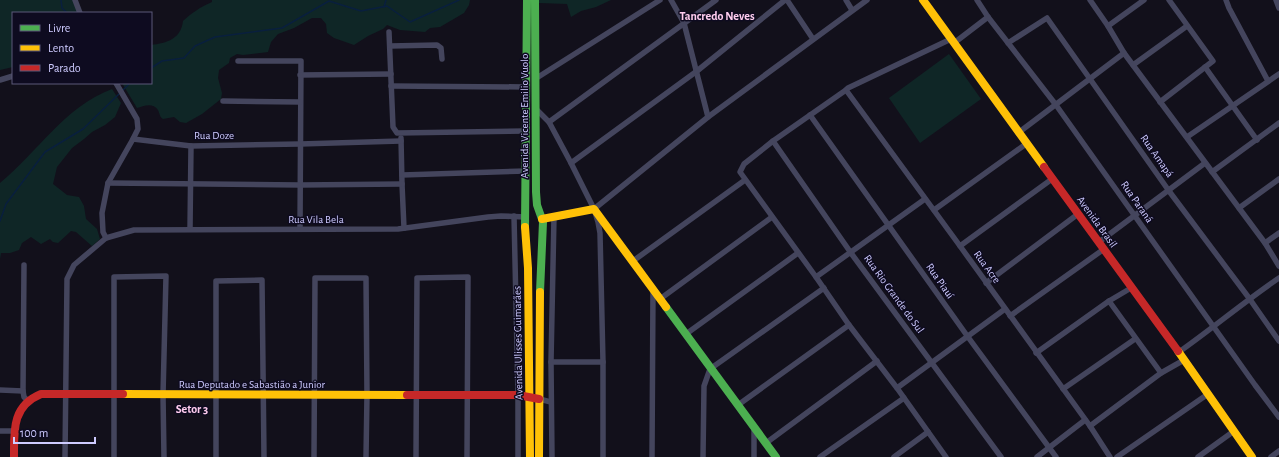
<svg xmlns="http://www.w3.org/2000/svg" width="1279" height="457" font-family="'Alegreya Sans',sans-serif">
<rect width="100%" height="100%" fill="#12101b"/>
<g fill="#0f2626">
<path d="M 0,0 L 73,0 L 78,13 L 13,13 L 13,67 L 0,70 Z"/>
<path d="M 212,0 L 470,0 L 469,5 L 464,13 L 440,27 L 430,28 L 425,32 L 400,30 L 387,25 L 383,29 L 368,36 L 354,45 L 334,38 L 327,33 L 326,24 L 321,18 L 312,18 L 294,28 L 278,34 L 271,42 L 268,52 L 243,55 L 237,54 L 230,58 L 229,63 L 219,70 L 218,78 L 222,93 L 221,99 L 202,114 L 186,123 L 180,122 L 174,117 L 163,119 C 159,116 160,114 158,110 C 153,102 143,106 137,108 L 122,83 L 151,83 L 151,45 C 167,43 181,39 183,21 C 192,13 200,7 212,2 Z"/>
<path d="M 539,0 L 611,0 L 596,7 L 581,11 L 571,17 L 567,4 L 539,3 Z"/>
<path d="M 949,54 L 981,99 L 920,143 L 889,98 Z"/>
<path d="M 112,89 L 121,103 L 115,117 L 105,125 L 92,132 L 84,139 L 72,148 L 57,167 L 53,184 L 67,195 L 79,197 L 84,206 L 86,219 L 97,229 L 100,239 L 92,246 L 76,232 L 71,231 L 58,243 L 53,242 L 50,239 L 41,244 L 31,237 L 22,243 L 19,250 L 10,253 L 1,253 L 0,259 L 0,183 C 38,152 64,107 112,89 Z"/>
</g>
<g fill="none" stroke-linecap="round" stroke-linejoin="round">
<g stroke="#091f3e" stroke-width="1.5">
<path d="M 61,0 L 62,8 L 67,13"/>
<path d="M 384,7 L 386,0"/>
<path d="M 151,68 L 162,61 L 184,58 L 195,46 L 215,37 L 282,28 L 329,1 L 361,11 L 387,6 L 410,22 L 459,0"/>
<path d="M 122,91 L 130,83"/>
<path d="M 0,221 L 6,204 L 45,152 L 83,129 L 119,94"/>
</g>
<g stroke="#44455d" stroke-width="5.5">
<path d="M 75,0 L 80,13"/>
<path d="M 671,0 L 684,23 L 708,117"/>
<path d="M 787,0 L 813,39"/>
<path d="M 846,0 L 852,10"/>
<path d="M 977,0 L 988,17 L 1056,105 L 1255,385 L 1279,417"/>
<path d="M 1090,0 L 1108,26 L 1124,53 L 1239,208 L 1265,243 L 1279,266"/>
<path d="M 1226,0 L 1229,8 L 1268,81"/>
<path d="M 1276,0 L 1279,8"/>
<path d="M 1108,26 L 1144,0"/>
<path d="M 389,32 L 393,127 L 397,133 L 526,131"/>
<path d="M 954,43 L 988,17"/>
<path d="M 1008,43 L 1047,18 L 1169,191 L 1249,298 L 1279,341"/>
<path d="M 390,46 L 437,45 L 441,48 L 442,59"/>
<path d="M 238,61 L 301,61 L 300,229"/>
<path d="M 1133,65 L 1187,26"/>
<path d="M 1205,67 L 1257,140"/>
<path d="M 300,75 L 391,74"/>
<path d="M 535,79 L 660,0"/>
<path d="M 0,80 L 13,76"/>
<path d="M 391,86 L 526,87"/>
<path d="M 846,90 L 960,246 L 1090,426 L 1110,457"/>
<path d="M 223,101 L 300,102"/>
<path d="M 1160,102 L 1213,61 L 1169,0"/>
<path d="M 535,108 L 549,122 L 571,163 L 594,209 L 598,222 L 600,233 L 603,362 L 603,457"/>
<path d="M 810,115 L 968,337 L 1056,457"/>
<path d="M 549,122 L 716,0"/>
<path d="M 1018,133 L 1124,53"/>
<path d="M 1187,137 L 1279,74"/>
<path d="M 401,138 L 402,184 L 404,228"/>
<path d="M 133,139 L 191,146 L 300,144 L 401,141"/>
<path d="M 773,141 L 851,253 L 1001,457"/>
<path d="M 571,163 L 697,71 L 785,0"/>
<path d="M 1212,172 L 1279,123"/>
<path d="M 402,175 L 526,171"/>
<path d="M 108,183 L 300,185 L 402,184"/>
<path d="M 1239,208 L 1279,179"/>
<path d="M 594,209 L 708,117 L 867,0"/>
<path d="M 934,210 L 1026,144"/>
<path d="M 514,216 L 518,395 L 518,457"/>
<path d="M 190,229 L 191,146"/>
<path d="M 106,238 L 103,232 L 102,213 L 108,183 L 133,139 L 138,129 L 137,119 L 116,83"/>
<path d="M 1099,242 L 1205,163"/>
<path d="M 1265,243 L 1279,233"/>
<path d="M 960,246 L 1052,179"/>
<path d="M 633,261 L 745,180"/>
<path d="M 24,265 L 23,391 L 24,397 L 27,400"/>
<path d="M 816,277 L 925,199"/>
<path d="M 986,283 L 1078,214"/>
<path d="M 660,299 L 772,217"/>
<path d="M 1109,301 L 1161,373"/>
<path d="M 1010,316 L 1104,249"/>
<path d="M 686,334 L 798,253"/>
<path d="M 1179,352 C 1213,328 1245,301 1279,278"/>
<path d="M 1036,353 L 1109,301 L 1131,288"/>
<path d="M 551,362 L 603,362"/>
<path d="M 897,388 L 1005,309"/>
<path d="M 1063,389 L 1135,339"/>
<path d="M 0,390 L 23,391"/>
<path d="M 539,399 L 551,402"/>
<path d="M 738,405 L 849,325"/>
<path d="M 1090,426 L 1161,373 L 1184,360"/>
<path d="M 0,431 L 14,431"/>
<path d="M 766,443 L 877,361"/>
<path d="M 65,457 L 67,279 L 74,265 L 106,238 L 134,230 L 398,229 L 488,217 L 501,216 L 525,217"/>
<path d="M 114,457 L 114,277 L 166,276 L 163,395 L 164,457"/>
<path d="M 216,457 L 216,281 L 262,280 L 264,457"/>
<path d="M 314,457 L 315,278 L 366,278 L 367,395 L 366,457"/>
<path d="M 416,457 L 417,278 L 468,277 L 467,457"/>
<path d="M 552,457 L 551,362 L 554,217"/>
<path d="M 652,457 L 653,289"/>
<path d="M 703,457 L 704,386 L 710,369 L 824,288"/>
<path d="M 754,457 L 754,428"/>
<path d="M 820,457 L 904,398"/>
<path d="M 894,457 L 928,432"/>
<path d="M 946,457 L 897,388 L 849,325 L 816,277 L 740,172 L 744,164 L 773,141 L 846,90 L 848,88 L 951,39"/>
<path d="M 1037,457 L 1085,420"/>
<path d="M 1117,457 L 1208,394"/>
<path d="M 1198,457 L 1234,431"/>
<path d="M 1271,457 L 1279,451"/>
</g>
<g stroke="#4caf50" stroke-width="8">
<path d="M 535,0 L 536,192 L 537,205 L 543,222 L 540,292"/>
<path d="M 525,227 L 527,0"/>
<path d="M 666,307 L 776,457"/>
</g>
<g stroke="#ffc107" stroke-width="8">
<path d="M 923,0 L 1044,167"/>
<path d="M 542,219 L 594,209 L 666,307"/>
<path d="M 525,227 L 528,268 L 530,457"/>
<path d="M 1178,351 L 1252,457"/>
<path d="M 123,394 L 407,395"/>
<path d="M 539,457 L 540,292"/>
</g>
<g stroke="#c62828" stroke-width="8">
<path d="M 1044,167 L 1178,351"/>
<path d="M 407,395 L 518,395 L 539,399"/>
<path d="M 14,457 C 14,430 12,406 41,394 L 123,394"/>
</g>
</g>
<g text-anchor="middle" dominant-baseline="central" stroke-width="3" stroke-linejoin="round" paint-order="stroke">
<g font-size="11" fill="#cecbff" stroke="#0e0b20">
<text transform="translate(524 116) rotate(-90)">Avenida Vicente Emilio Vuolo</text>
<text x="214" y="135">Rua Doze</text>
<text transform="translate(1157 156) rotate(55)">Rua Amapá</text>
<text transform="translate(1137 202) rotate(55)">Rua Paraná</text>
<text x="316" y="219">Rua Vila Bela</text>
<text transform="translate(1097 222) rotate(54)">Avenida Brasil</text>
<text transform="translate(987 267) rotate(54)">Rua Acre</text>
<text transform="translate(940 281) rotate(55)">Rua Piauí</text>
<text transform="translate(894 294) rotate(54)">Rua Rio Grande do Sul</text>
<text transform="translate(518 343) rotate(-91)">Avenida Ulisses Guimarães</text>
<text x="252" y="384">Rua Deputado e Sabastião a Junior</text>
</g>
<g font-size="12" font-weight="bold" fill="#ffcdef" stroke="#0e0b20">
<text x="717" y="16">Tancredo Neves</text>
<text x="192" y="409">Setor 3</text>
</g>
</g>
<rect x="12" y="12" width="140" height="72" fill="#0e0b20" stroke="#5b5879"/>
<rect x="20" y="25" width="20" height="6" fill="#4caf50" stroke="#5b5879"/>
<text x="48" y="32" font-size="12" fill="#cecbff">Livre</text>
<rect x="20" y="45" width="20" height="6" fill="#ffc107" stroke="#5b5879"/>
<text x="48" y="52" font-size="12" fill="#cecbff">Lento</text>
<rect x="20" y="65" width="20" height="6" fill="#c62828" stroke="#5b5879"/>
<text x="48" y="72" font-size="12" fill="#cecbff">Parado</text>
<path d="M14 437v6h81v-6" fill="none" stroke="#cecbff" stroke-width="2"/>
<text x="20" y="437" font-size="12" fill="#cecbff" stroke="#0e0b20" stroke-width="3" paint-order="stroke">100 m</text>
</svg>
